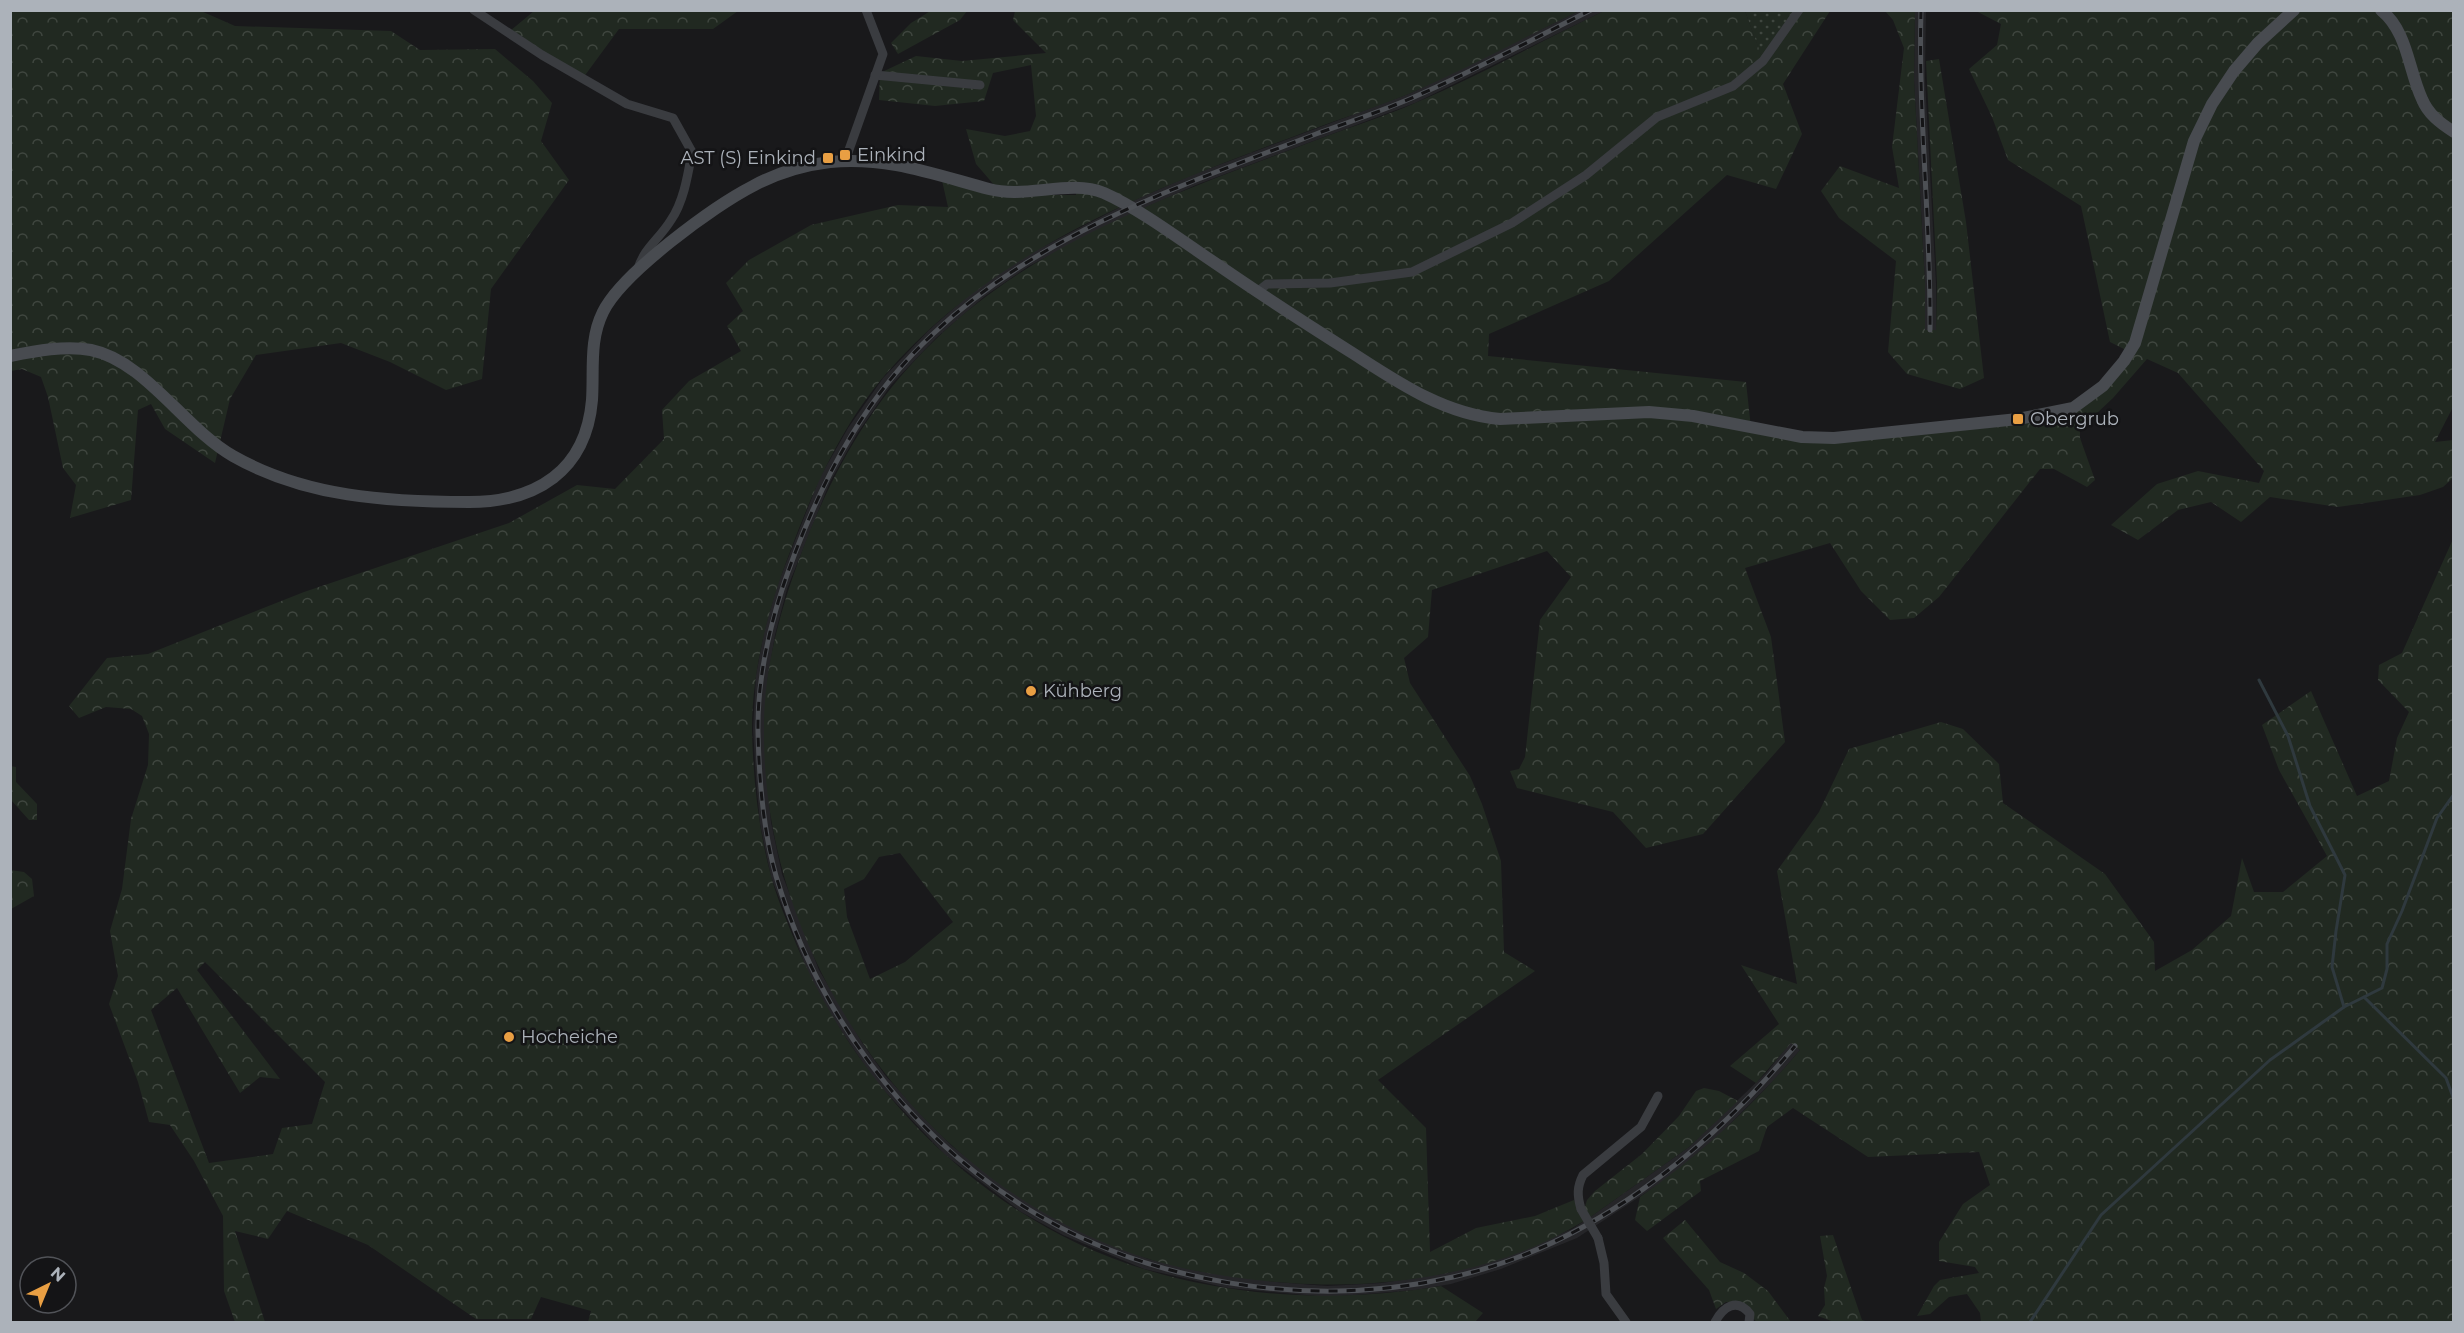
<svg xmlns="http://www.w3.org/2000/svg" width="2464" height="1333" font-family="Montserrat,sans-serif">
<defs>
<pattern id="grass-dots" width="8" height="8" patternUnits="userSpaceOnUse" patternTransform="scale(1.5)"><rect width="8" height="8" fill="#212921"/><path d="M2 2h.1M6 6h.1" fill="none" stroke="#3f463f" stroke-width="1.8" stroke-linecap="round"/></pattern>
<pattern id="forest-crowns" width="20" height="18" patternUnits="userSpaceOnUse" patternTransform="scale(1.5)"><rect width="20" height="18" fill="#212921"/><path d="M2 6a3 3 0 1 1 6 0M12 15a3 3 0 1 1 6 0" fill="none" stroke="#3f463f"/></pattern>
</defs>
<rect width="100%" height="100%" fill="#19191b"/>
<g fill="#252528">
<path d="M 1579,11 L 1604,11 L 1415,103 L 1196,185 L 1133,213 L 1029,266 L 985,296 L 936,338 L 891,385 L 857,434 L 830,482 L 787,589 L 775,635 L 768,677 L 764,729 L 767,779 L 771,822 L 782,874 L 819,970 L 863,1044 L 885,1075 L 925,1119 L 952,1146 L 998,1182 L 1068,1225 L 1148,1259 L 1198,1271 L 1276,1282 L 1327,1286 L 1381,1283 L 1448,1273 L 1522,1250 L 1572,1229 L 1589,1218 L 1689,1147 L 1766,1073 L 1791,1042 L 1800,1050 L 1774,1080 L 1717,1137 L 1668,1178 L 1577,1238 L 1501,1269 L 1451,1284 L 1416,1290 L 1328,1297 L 1228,1288 L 1144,1269 L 1063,1235 L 1021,1212 L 945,1155 L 876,1082 L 832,1017 L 809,975 L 771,877 L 760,824 L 756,779 L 753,729 L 756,675 L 764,632 L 777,586 L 820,477 L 848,428 L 883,378 L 929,330 L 978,287 L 1023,257 L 1128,203 L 1192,175 L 1411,93 Z"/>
<path d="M 1915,11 L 1926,11 L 1925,79 L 1936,283 L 1936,330 L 1925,330 L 1925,284 L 1914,79 Z"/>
</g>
<path fill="url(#grass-dots)" d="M 1745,11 L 1797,11 L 1763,61 Z"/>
<g fill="url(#forest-crowns)" fill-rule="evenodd">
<path d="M 932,10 L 967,11 L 960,20 L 898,54 L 891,43 L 911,23 Z"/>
<path d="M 10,11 L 201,11 L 235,26 L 391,31 L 420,50 L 495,49 L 533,81 L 552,103 L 541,141 L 569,180 L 491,289 L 482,379 L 446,390 L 390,362 L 341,343 L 256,355 L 230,399 L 215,463 L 165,429 L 151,404 L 138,410 L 131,500 L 70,518 L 76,485 L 63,468 L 48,397 L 41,377 L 22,369 L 11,371 Z"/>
<path d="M 534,11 L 738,11 L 713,29 L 619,29 L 583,78 L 510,31 Z"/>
<path d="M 1015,11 L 1579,11 C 1523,38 1468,68 1411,93 C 1377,107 1342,118 1308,131 C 1154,189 995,247 885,375 C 842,425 814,488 791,549 C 769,606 752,668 752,730 C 753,777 758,826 770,872 C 775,893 784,914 792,934 C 854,1089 985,1222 1147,1270 C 1243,1299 1343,1302 1441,1286 L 1483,1313 L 1475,1322 L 588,1322 L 591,1311 L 541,1297 L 531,1319 L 476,1319 L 368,1245 L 287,1211 L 268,1239 L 235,1231 L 265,1322 L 235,1322 L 224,1291 L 223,1216 L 194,1161 L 170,1125 L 149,1122 L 138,1082 L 109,1004 L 118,976 L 110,931 L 122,889 L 131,819 L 148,765 L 149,734 L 142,716 L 131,709 L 106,707 L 79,718 L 69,706 L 107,658 L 148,654 L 304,592 L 509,523 L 577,485 L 615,489 L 664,439 L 662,410 L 689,381 L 741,351 L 727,326 L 743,311 L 726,283 L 749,260 L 811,225 L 898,205 L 948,207 L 941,176 L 996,195 L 1076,195 L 1076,189 L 995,186 L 976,164 L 966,129 L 1005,136 L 1030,131 L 1036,116 L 1031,65 L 993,73 L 984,101 L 935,106 L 879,100 L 880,73 L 916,56 L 962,61 L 1046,53 L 1013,20 ZM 205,962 L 325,1082 L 312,1124 L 282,1128 L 273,1154 L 209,1163 L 151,1010 L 177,988 L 240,1093 L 260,1077 L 280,1079 L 197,970 Z"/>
<path d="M 1604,11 L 1745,11 L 1763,60 L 1797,11 L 1830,11 L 1783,84 L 1802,134 L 1776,189 L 1727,175 L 1609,281 L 1489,334 L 1488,356 L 1746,382 L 1751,428 L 1802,437 L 2073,408 L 2130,352 L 2110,342 L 2081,206 L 2008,160 L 1992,117 L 1969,69 L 1997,45 L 2001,24 L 1976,11 L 2453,11 L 2454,405 L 2435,442 L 2453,440 L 2453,478 L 2443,487 L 2420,495 L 2338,507 L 2270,497 L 2241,522 L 2211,502 L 2178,510 L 2138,540 L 2111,525 L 2157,484 L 2198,471 L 2259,483 L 2264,471 L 2178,373 L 2147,359 L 2113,398 L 2080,429 L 2080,438 L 2095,480 L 2087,487 L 2054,469 L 2040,469 L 1939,597 L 1914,618 L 1890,620 L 1861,591 L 1830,543 L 1745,568 L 1771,637 L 1785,742 L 1703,834 L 1646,848 L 1613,812 L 1517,788 L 1510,771 L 1519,769 L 1525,757 L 1540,620 L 1571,577 L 1547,551 L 1432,590 L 1428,637 L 1404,658 L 1410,683 L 1470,776 L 1482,804 L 1501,861 L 1504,952 L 1535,971 L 1378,1080 L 1426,1128 L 1430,1252 L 1476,1228 L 1535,1216 L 1574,1200 L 1584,1221 C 1500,1273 1387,1290 1290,1283 C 1244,1280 1196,1273 1152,1260 C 926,1192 761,962 764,728 C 764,665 782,604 804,546 C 834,468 874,398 935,340 C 1042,236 1190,188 1327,136 C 1356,125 1386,116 1415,103 C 1479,76 1541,41 1604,11 ZM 900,853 L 953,922 L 905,962 L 870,979 L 847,917 L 844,889 L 864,879 L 879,857 Z"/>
<path d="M 1885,11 L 1915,11 L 1914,79 L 1925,284 L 1925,330 L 1936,330 L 1937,283 L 1926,61 L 1939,59 L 1966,222 L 1984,378 L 1960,389 L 1907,374 L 1888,352 L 1896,261 L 1839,218 L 1821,191 L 1840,166 L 1899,188 L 1892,147 L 1904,48 L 1893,20 Z"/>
<path d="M 2453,539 L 2453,1322 L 1981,1322 L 1980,1313 L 1967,1294 L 1949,1297 L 1930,1314 L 1917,1316 L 1934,1286 L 1940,1280 L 1979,1273 L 1975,1267 L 1939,1261 L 1939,1242 L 1963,1204 L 1990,1185 L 1979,1152 L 1868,1157 L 1793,1108 L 1767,1127 L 1759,1151 L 1700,1181 L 1701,1191 L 1647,1231 L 1635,1220 L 1640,1197 C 1700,1155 1753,1106 1800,1050 L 1791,1043 L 1756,1083 L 1730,1066 L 1779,1024 L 1741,965 L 1797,984 L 1777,871 L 1819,812 L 1849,749 L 1941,722 L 1963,729 L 1999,764 L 2003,803 L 2105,874 L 2154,942 L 2155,971 L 2192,950 L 2231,916 L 2242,858 L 2254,892 L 2283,892 L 2327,856 L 2279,770 L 2262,725 L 2311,691 L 2357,796 L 2389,781 L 2397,738 L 2409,712 L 2378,680 L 2379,665 L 2402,653 Z"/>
<path d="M 10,766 L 16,767 L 16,782 L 37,804 L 37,820 L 29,820 L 11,800 Z"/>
<path d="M 10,870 L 24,872 L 32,879 L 34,896 L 11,909 Z"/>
<path d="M 1704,1088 L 1719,1091 L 1738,1101 L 1689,1147 L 1589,1218 L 1584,1210 L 1587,1200 L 1595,1191 L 1642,1154 L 1679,1116 L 1696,1091 Z"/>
<path d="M 1685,1220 L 1720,1262 L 1744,1273 L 1768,1291 L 1791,1322 L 1757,1322 L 1736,1303 L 1726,1302 L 1716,1309 L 1709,1290 L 1663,1238 Z"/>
<path d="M 1833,1235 L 1862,1320 L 1868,1322 L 1834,1322 L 1818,1316 L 1825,1305 L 1824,1288 L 1827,1276 L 1820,1236 Z"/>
</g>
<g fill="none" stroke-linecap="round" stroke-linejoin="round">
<g stroke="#2f393e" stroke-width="3">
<path d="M 2259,680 L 2288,736 L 2310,806 L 2345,875 L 2336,931 L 2332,967 L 2344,1007"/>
<path d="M 2364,997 L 2446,1078 L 2454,1100"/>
<path d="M 2030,1322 L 2101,1215 L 2270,1060 L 2344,1007 L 2382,988 L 2387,969 L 2387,944 L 2402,911 L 2437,818 L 2454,794"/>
</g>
<g stroke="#3a3c40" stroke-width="9">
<path d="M 474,10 L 542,55 L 627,104 L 673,118 L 692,152 C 688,174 684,201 671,220 C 658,241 645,246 637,271"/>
<path d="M 875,75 L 980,85"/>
<path d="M 845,161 L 883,54 L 866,10"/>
<path d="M 1257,292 L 1267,284 L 1330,283 L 1412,272 L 1512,223 L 1586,175 L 1657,117 L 1733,86 L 1763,61 L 1799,10"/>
<path d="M 1581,1209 C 1577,1195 1577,1187 1583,1175 L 1641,1127 L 1658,1096"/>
<path d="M 1598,1238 L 1604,1263 L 1606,1294 L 1626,1322"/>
<path d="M 1715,1322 C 1723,1307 1737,1297 1750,1314 L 1749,1322"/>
</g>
<g stroke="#484b50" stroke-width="12">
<path d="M 2381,10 C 2408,32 2408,69 2422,99 C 2428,114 2440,123 2454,132"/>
<path d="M 10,356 C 35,351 66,345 91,350 C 145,361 184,428 233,456 C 305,497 388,502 469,502 C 536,502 586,471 592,400 C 594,370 589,340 603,312 C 622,273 714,206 753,186 C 777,173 804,165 830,162 C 886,156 936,175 989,189 C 1026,199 1070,179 1104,193 C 1140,209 1185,243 1218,265 C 1263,296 1308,325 1354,354 C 1399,383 1444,414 1500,419 L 1649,412 L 1693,416 L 1802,437 L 1834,438 L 2018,419 L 2073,408 L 2103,386 L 2124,361 L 2135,343 L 2194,141 L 2212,104 L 2234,71 L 2258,43 L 2294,10"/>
</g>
<defs>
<g id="rail">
<path d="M 1591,10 C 1533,39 1474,71 1414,97 C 1382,111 1349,122 1316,134 C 1182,185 1040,233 934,333 C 868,394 827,470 795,553 C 773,610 757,671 758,732 C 759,780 763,830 776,876 C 816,1010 904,1131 1023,1206 C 1147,1284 1310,1310 1453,1277 C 1591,1246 1706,1152 1795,1046"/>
<path d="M 1921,10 C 1918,117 1931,223 1930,330"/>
</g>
</defs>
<use href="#rail" stroke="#4d5055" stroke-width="5"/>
<use href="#rail" stroke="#141416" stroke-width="3" stroke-dasharray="9" stroke-linecap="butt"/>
<path stroke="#3a3c40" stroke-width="9" d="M 1581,1209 L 1598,1238"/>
</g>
<g fill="#e99f43" stroke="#141416" stroke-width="2">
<rect x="839" y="149" width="12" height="12" rx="3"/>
<rect x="822" y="152" width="12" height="12" rx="3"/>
<rect x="2012" y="413" width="12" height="12" rx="3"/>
<circle cx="1031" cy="691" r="6"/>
<circle cx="509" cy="1037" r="6"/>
</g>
<g text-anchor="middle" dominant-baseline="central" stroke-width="5" stroke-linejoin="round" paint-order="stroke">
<g font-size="18" fill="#acb2ba" stroke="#141416" text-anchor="start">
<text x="857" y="155">Einkind</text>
<text x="816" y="158" text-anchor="end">AST (S) Einkind</text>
<text x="2030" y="419">Obergrub</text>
<text x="1043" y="691">Kühberg</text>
<text x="521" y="1037">Hocheiche</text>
</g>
</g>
<rect width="2464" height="1333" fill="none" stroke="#acb2ba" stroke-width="24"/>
<g transform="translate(48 1285) rotate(43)"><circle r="28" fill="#141416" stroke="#515358" stroke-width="1.5"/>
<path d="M0-4.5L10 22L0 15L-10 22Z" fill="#e99f43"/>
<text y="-9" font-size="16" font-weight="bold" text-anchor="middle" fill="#acb2ba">N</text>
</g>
</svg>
